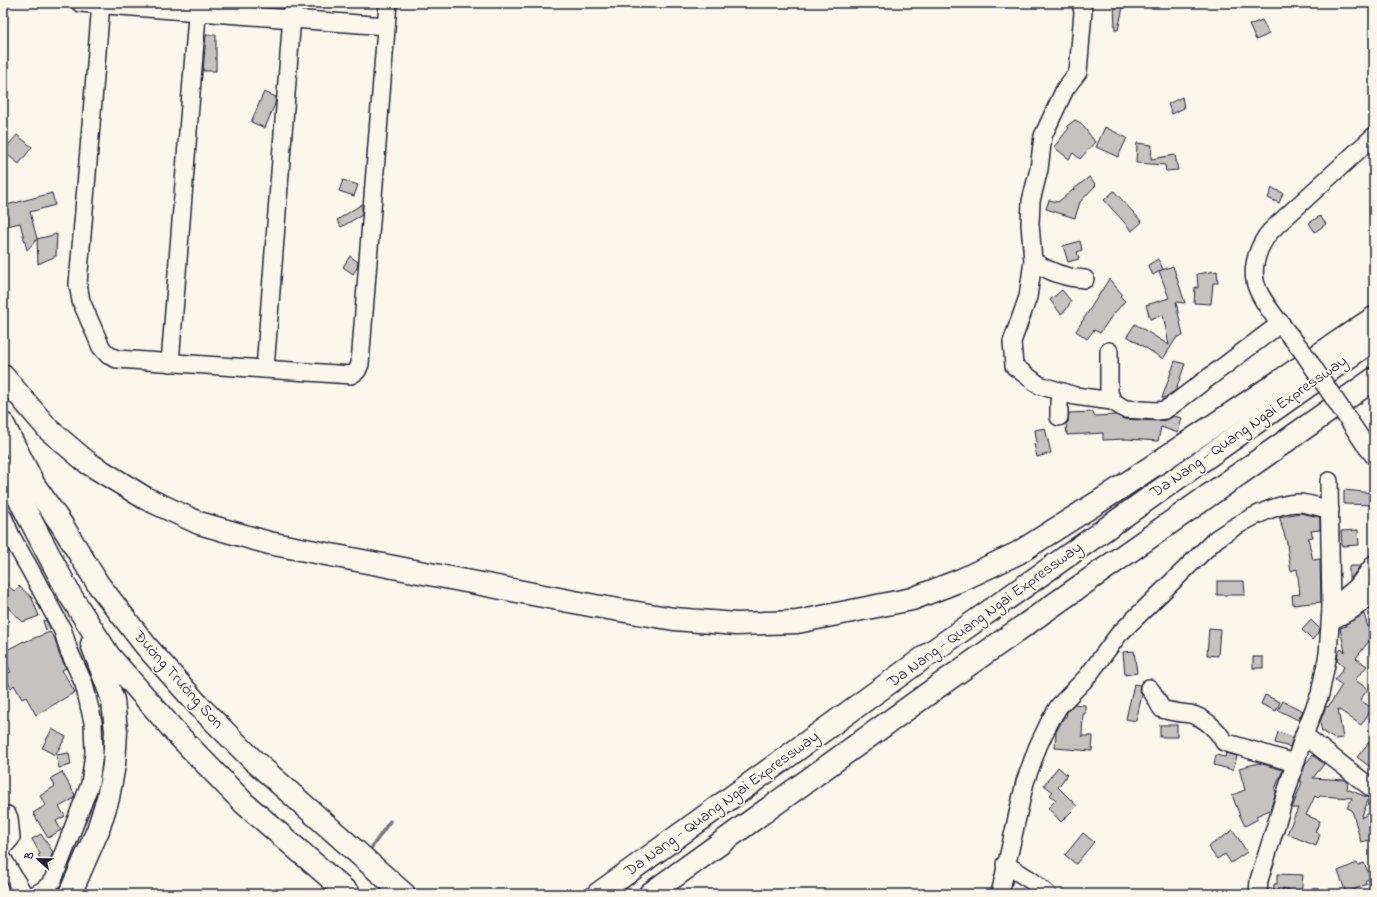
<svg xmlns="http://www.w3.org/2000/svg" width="1377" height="897" font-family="'Indie Flower',sans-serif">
<rect width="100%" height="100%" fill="#fbf7ec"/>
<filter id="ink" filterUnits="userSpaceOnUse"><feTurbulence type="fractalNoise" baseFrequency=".025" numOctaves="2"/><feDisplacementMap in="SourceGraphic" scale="8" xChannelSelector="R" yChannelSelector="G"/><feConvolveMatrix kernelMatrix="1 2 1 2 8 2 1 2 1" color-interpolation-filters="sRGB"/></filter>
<g filter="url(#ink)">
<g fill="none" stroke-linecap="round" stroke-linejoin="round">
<path stroke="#787681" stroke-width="3.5" d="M 372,847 L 390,821"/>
</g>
<g fill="#c6c2c0" stroke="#22223b">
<path d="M 1114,3 L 1124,3 L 1118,30 L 1115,30 Z"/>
<path d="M 1262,20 L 1269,34 L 1256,40 L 1249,25 Z"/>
<path d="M 206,35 L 216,35 L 216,71 L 203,71 Z"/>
<path d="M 264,92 L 276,97 L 275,104 L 265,128 L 251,122 Z"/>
<path d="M 1182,97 L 1184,108 L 1172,114 L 1168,104 Z"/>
<path d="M 1075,120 L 1081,123 L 1095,142 L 1080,159 L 1073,153 L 1069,159 L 1054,147 L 1069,128 L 1067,126 Z"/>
<path d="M 1105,127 L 1127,138 L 1118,157 L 1096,147 Z"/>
<path d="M 17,135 L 32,147 L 19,164 L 3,151 Z"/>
<path d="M 1137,143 L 1152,145 L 1151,159 L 1175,155 L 1178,170 L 1166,171 L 1165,165 L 1136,163 Z"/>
<path d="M 1089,177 L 1096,185 L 1080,202 L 1075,218 L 1046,209 L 1049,200 L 1058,202 Z"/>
<path d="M 343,180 L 358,185 L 354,196 L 339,191 Z"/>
<path d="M 1272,188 L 1283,193 L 1279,203 L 1268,198 Z"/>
<path d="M 1114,191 L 1142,222 L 1132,231 L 1104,200 Z"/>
<path d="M 52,193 L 55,205 L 30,212 L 37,239 L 27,250 L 20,223 L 3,227 L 3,206 Z"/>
<path d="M 362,204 L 362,215 L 341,227 L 337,220 Z"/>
<path d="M 1320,216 L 1326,224 L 1315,232 L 1309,223 Z"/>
<path d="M 57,234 L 56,256 L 38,264 L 37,239 Z"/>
<path d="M 1080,241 L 1082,250 L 1077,252 L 1079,259 L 1068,262 L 1063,246 Z"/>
<path d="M 350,256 L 358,262 L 357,268 L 353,274 L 343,267 Z"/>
<path d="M 1158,259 L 1163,269 L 1153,275 L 1148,265 Z"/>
<path d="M 1173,266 L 1185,303 L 1176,302 L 1183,336 L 1177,337 L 1163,359 L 1127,336 L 1135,324 L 1169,345 L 1163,315 L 1150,319 L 1146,305 L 1169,298 L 1159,271 Z"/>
<path d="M 1217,271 L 1218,283 L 1213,283 L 1211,304 L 1194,303 L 1195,287 L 1198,288 L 1197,274 Z"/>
<path d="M 1109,279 L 1122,294 L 1120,296 L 1125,301 L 1111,317 L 1100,333 L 1094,330 L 1087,339 L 1076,331 Z"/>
<path d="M 1062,290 L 1071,301 L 1066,310 L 1061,314 L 1050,300 Z"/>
<path d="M 1175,361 L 1185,364 L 1176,390 L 1164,398 L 1162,398 Z"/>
<path d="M 1093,412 L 1094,416 L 1116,415 L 1124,419 L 1158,421 L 1167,420 L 1174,416 L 1182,418 L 1178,433 L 1161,427 L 1158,441 L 1127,439 L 1103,440 L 1103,433 L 1067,435 L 1066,424 L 1068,422 L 1069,413 Z"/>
<path d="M 1045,428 L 1051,453 L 1037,457 L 1034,444 L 1037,443 L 1035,430 Z"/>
<path d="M 1344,490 L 1374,493 L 1374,505 L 1344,504 Z"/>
<path d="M 1300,513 L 1320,517 L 1320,530 L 1311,531 L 1313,537 L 1308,538 L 1313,560 L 1320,559 L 1321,602 L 1293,605 L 1292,595 L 1300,594 L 1297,569 L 1291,571 L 1287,546 L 1288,546 L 1281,524 L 1282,524 L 1279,517 Z"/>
<path d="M 1358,530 L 1359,545 L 1342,546 L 1341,531 Z"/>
<path d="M 1349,566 L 1360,566 L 1349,581 Z"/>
<path d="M 3,581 L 14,591 L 19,586 L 32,598 L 39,616 L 23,622 L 3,603 Z"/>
<path d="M 1217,581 L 1244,581 L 1245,595 L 1217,595 Z"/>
<path d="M 1364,614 L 1369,631 L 1369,641 L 1356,658 L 1367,666 L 1355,680 L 1368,689 L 1360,700 L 1372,708 L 1361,725 L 1338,709 L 1343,738 L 1335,739 L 1326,734 L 1325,732 L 1322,732 L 1320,722 L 1326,706 L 1328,707 L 1342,685 L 1335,680 L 1344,667 L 1337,661 L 1338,653 L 1341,649 L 1345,652 L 1340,628 L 1346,626 L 1346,624 Z"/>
<path d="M 46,620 L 51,629 L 46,630 L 43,621 Z"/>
<path d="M 1311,620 L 1320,629 L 1319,632 L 1312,640 L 1302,630 Z"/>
<path d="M 1209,628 L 1220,629 L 1218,656 L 1207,655 Z"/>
<path d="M 50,632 L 55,639 L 59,654 L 66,668 L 62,670 L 75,692 L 36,715 L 26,697 L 22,699 L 14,685 L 11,688 L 4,675 L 11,672 L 3,656 L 3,652 L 24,641 L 24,642 Z"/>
<path d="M 1134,651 L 1137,673 L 1125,675 L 1123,652 Z"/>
<rect x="1253" y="657" width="10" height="11"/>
<path d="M 1134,684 L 1140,685 L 1139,690 L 1142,695 L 1136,721 L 1126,719 Z"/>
<path d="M 1265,695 L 1280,702 L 1276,711 L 1261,704 Z"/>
<path d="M 1283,701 L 1303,711 L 1298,720 L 1278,710 Z"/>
<path d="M 1074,704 L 1085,705 L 1085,714 L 1083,714 L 1082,736 L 1093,736 L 1092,751 L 1055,748 L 1056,732 L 1064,717 L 1066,717 L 1067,712 Z"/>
<rect x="1160" y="725" width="17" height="12"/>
<path d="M 52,729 L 66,737 L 55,755 L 42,748 Z"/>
<path d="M 1278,732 L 1293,737 L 1290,747 L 1275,743 Z"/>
<path d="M 1374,736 L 1374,770 L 1357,757 Z"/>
<path d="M 69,753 L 71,765 L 59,768 L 56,755 Z"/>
<path d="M 1226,753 L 1237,756 L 1233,770 L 1214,765 L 1216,755 L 1225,757 Z"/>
<path d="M 1313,755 L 1324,764 L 1313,778 L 1345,780 L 1348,782 L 1347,789 L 1369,798 L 1361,818 L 1374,810 L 1374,839 L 1361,842 L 1352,810 L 1347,808 L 1352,798 L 1320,796 L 1318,798 L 1315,796 L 1306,815 L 1320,821 L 1315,832 L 1320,834 L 1316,846 L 1287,834 L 1298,808 L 1292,808 L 1302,782 L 1300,781 L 1305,764 Z"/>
<path d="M 1259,763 L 1283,770 L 1275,789 L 1276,792 L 1270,810 L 1256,816 L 1258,819 L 1245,826 L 1240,816 L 1232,795 L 1245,790 L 1239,768 Z"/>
<path d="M 1058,767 L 1067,775 L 1058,787 L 1077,806 L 1061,822 L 1048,808 L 1056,800 L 1050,795 L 1053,792 L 1044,785 Z"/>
<path d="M 62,772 L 75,795 L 73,799 L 59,807 L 65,816 L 56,821 L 61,830 L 48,838 L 33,813 L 46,805 L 40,796 L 55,786 L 51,778 Z"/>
<path d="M 1233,830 L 1247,852 L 1231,863 L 1225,854 L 1217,859 L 1208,847 Z"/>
<path d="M 1083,833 L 1094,842 L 1076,864 L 1065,855 Z"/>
<path d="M 41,834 L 53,852 L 48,864 L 45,866 L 38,855 L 40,854 L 32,839 Z"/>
<path d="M 1357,863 L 1358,865 L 1364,863 L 1371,878 L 1365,881 L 1367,884 L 1346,893 L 1338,871 Z"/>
<path d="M 1277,874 L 1303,875 L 1301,894 L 1283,888 L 1282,894 L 1273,894 L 1274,884 L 1277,884 Z"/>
</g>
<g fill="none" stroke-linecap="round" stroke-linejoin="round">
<defs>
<g id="minor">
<path d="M 80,3 L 386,26"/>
<path d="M 101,3 L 78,284 L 81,301 L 101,347 L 108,355 L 117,359 L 351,375 L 357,371 L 360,364 L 388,3"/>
<path d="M 1081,3 L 1083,12 L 1078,72 L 1065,89 L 1043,136 L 1039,169 L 1031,201 L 1030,224 L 1033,261 L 1028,297 L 1012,342 L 1014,366 L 1039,385 L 1075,396 L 1112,401"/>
<path d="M 1033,261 C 1049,272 1065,278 1085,279"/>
<path d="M 1109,351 L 1109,392 L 1112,401 L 1125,409 L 1157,411 L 1165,410 L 1171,406 L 1281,323"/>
<path d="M 1303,352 C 1290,335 1266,309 1258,290 C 1250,273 1256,252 1266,237 C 1269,232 1274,228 1278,224 L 1374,136"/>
<path d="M 170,363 L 198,3"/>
<path d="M 265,369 L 293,3"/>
<path d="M 1059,417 L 1059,402 L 1063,392"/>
<path d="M 1364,443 L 1374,456"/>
<path d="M 3,517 L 11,536 L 31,571 L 63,631 L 69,651 L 84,684 L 93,722 L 94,753 L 90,784 L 53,880 C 48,887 44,891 36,894"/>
<path d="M 1331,609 L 1357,587 L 1374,564"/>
<path d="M 1331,621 L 1352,610 L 1374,593"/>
<path d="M 1149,688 C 1155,694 1157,702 1162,709 C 1171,712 1181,713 1190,714 C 1204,717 1218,730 1224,742 L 1295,763"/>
<path d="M 1304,735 L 1374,790"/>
<path d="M 3,815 L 7,815 L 9,818 L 11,838 L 3,847"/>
<path d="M 3,859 L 23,893 L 25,894"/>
<path d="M 1005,864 L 1032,881 L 1047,894"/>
<path d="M 1000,894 L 1025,782 L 1038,746 L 1051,719 L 1059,706 L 1087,677 L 1119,634 L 1216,539 C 1236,525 1272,504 1297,503 C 1308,503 1319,507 1330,510"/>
<path d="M 1258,894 L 1259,880 L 1304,735 L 1320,694 L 1328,654 L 1331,609 L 1329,481"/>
</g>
<g id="highway">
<path d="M 3,376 L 49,430 L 88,463 L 145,498 L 199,523 L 269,543 L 595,606 L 674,619 L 736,624 L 797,622 L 912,599 L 961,580 L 1018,553 L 1111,494 L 1374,318"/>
<path d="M 3,424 L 34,485 L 62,525 L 98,584 L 146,646 L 199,706 L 252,759 L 404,894"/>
<path d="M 3,468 L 70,595 L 109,656 L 177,734 L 245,804 L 349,894"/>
<path d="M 70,894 L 98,830 L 108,798 L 114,765 L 116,731 L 113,700 L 92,644"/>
<path d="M 598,894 L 933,651 L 1374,339"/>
<path d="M 650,894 L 947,680 L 1374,379"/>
</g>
</defs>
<use href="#minor" stroke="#22223b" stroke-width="20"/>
<use href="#highway" stroke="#22223b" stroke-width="25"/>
<use href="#minor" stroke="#fbf7ec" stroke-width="17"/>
<use href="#highway" stroke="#fbf7ec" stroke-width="22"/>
<defs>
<path id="minor-bridge" d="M 1303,352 L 1364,443"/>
</defs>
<use href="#minor-bridge" stroke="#22223b" stroke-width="20" stroke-linecap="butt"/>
<use href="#minor-bridge" stroke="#fbf7ec" stroke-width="17"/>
</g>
</g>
<g text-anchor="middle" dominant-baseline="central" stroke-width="3.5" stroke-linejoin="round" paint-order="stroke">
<g font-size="16" fill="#22223b" stroke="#fbf7ec">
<text transform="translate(1249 427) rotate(-35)">Da Nang - Quang Ngai Expressway</text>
<text transform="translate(985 615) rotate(-36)">Da Nang - Quang Ngai Expressway</text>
<text transform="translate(178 680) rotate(48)">Đường Trường Sơn</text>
<text transform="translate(722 804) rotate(-36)">Da Nang - Quang Ngai Expressway</text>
</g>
</g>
<rect width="1377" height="897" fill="none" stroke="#fbf7ec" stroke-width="16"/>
<rect x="8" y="8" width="1361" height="881" fill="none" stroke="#22223b" stroke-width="1.5" filter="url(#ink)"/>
<g transform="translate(38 859) rotate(292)" stroke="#fbf7ec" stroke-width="3" paint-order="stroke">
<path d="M0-3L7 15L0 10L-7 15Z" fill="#22223b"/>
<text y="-6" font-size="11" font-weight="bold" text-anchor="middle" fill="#22223b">B</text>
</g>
</svg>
